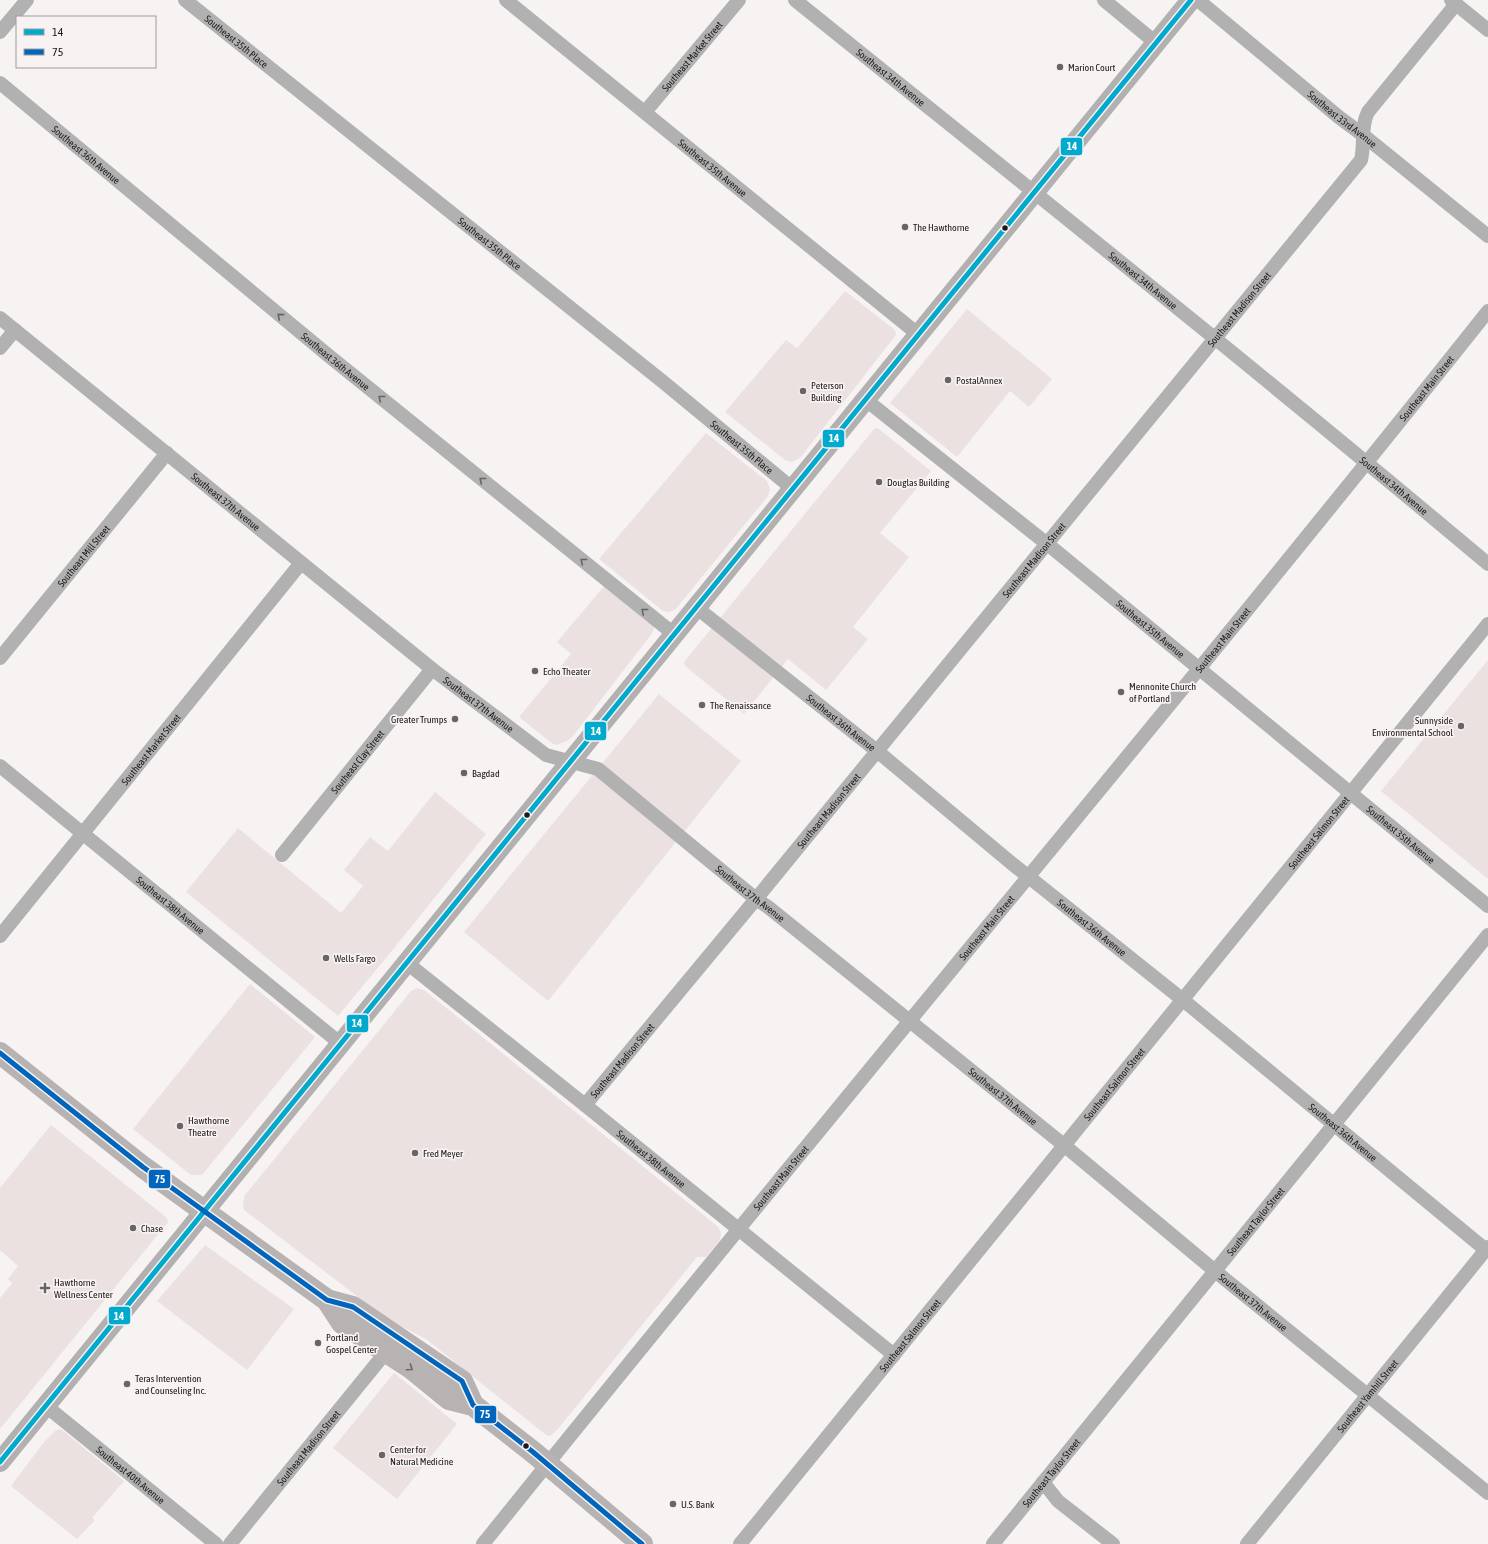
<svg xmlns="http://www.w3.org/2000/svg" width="1488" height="1544" font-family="'Asap Condensed',sans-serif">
<rect width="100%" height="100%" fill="#f8f3f3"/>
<g fill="#ebe1e1">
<path d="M 845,291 L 895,330 L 896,335 L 800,458 L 792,462 L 785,460 L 725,412 L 786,340 L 797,348 Z"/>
<path d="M 967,309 L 1052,379 L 1029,407 L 1010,391 L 957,457 L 890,403 Z"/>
<path d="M 875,428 L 879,429 L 931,471 L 880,533 L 909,557 L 853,627 L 868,639 L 826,690 L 788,659 L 744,714 L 685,666 L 684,662 Z"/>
<path d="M 706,433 L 767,481 L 770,489 L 768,496 L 675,610 L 668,612 L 663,611 L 599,559 Z"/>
<path d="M 605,585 L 654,627 L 653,632 L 573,736 L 567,741 L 557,745 L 553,744 L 519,717 L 571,654 L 557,642 Z"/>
<path d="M 1488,660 L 1488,879 L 1381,791 Z"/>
<path d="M 659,694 L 741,761 L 548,1001 L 464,932 Z"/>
<path d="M 435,792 L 486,834 L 390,953 L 338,1016 L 186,892 L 238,828 L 341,913 L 363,886 L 344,870 L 370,837 L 388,851 Z"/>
<path d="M 250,984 L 315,1037 L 202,1175 L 191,1175 L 133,1129 Z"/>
<path d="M 417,988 L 424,990 L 712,1222 L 718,1227 L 721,1233 L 720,1240 L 706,1257 L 697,1257 L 558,1429 L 550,1436 L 546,1435 L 426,1339 L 387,1319 L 244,1210 L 243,1202 L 245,1195 L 411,991 Z"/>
<path d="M 51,1125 L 167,1218 L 168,1222 L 0,1429 L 0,1298 L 12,1283 L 8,1279 L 18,1266 L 0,1250 L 0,1188 Z"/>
<path d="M 205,1245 L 294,1309 L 247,1370 L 157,1301 Z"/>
<path d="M 394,1373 L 457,1424 L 397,1499 L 333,1448 Z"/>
<path d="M 61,1429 L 124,1481 L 92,1518 L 95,1520 L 77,1539 L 11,1486 L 44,1442 L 56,1430 Z"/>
</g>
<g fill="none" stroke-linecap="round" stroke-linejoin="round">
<g stroke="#b2b1b1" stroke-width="14">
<path id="s1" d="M 185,0 L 662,381 L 793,489"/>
<path id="s2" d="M 506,0 L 919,335"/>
<path id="s3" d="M 795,0 C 1027,187 1260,372 1488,564"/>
<path d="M 1104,0 L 1156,43"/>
<path id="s4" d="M 1198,0 L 1340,118 L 1363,135 L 1488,236"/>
<path d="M 1451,0 L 1488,30"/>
<path d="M 0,32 L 27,0"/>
<path id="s5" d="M 0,83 L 329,356 L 675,635"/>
<path id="s6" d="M 645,112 L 739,0"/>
<path id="s7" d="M 0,318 L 432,669 L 546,755 L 598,769 L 756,899 L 768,907 L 1065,1146 L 1215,1271 L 1488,1493"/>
<path d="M 0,348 L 15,330"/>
<path id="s8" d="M 866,400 L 1056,551 L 1488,906"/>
<path id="s9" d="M 697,608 L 877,751 L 1015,866 L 1183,1000 L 1486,1250"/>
<path id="s10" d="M 0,658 L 167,453"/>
<path id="s11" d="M 0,766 L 341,1044"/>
<path id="s12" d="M 282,855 L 432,669"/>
<path id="s13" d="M 0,936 L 301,563"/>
<path id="s14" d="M 407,963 L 585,1105 L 894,1355"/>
<path id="s15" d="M 585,1105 L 756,899 L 1361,160 C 1365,145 1360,127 1368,112 L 1456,4"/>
<path id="s16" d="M 46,1406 L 216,1544"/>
<path d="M 1043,1482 L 1058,1501 L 1113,1544"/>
<path id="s17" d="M 230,1544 L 386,1352"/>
<path id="s18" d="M 483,1544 C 815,1130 1158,726 1488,311"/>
<path id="s19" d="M 740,1544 L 1488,624"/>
<path id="s20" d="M 993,1544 L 1488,935"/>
<path id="s21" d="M 1247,1544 L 1488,1247"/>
</g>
<path stroke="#b2b0b0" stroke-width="20" d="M 0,1462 L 1191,0"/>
<g stroke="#b7b3b3" stroke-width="22">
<path d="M 0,1053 L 143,1167 L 327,1300 L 342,1323 L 411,1368 L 449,1399 L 473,1405 L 533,1452 L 642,1544"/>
<path d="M 327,1300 L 353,1307 L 462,1381 L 473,1405"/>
</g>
<defs>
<path id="bus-1" d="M 0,1462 L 1191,0"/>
<path id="bus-2" d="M 0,1053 L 143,1167 L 327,1300 L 353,1307 L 462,1381 L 473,1405 L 533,1452 L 642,1544"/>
</defs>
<use href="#bus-1" stroke="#f9f2f2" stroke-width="8"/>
<use href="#bus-2" stroke="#f9f2f2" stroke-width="8"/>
<use href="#bus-1" stroke="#00a9ce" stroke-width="5"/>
<use href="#bus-2" stroke="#0065bd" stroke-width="5"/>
</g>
<defs><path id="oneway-chevron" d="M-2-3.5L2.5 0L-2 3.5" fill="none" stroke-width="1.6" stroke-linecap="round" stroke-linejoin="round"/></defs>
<g stroke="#666565">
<use href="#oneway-chevron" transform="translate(280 316) rotate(-140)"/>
<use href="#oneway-chevron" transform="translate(381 398) rotate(-141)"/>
<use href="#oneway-chevron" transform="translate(482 480) rotate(-141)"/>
<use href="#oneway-chevron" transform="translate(583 561) rotate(-141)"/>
<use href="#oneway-chevron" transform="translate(644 611) rotate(-141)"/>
</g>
<use stroke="#696666" href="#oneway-chevron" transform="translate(410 1368) rotate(35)"/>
<g fill="#686565" stroke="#f9f2f2" stroke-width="1.5">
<circle cx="1060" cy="67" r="4"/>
<circle cx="905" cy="227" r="4"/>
<circle cx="948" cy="380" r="4"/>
<circle cx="803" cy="391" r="4"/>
<circle cx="879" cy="482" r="4"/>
<circle cx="535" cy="671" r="4"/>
<circle cx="1121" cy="692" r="4"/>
<circle cx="702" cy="705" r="4"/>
<circle cx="455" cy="719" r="4"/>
<circle cx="1461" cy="726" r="4"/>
<circle cx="464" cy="773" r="4"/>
<circle cx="326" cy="958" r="4"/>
<circle cx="180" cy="1126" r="4"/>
<circle cx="415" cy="1153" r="4"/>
<circle cx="133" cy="1228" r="4"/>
<path d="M43 1282h4v4h4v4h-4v4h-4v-4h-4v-4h4z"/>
<circle cx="318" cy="1343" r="4"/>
<circle cx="127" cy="1384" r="4"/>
<circle cx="382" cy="1455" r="4"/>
<circle cx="673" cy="1504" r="4"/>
</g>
<g fill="#1b1919" stroke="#f9f2f2" stroke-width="1.5">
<circle cx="1005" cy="228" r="3.5"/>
<circle cx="527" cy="815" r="3.5"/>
<circle cx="526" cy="1446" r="3.5"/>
</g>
<g text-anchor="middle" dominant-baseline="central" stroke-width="3.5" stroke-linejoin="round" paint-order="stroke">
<g font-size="10" fill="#1b1919" stroke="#f9f2f2">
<text stroke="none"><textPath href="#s1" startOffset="66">Southeast 35th Place</textPath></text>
<text stroke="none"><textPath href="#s6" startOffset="73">Southeast Market Street</textPath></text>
<text stroke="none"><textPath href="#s3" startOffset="123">Southeast 34th Avenue</textPath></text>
<text stroke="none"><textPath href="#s4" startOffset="187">Southeast 33rd Avenue</textPath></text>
<text stroke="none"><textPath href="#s5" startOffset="112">Southeast 36th Avenue</textPath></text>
<text stroke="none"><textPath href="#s2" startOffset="266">Southeast 35th Avenue</textPath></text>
<text stroke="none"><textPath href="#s1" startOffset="390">Southeast 35th Place</textPath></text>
<text stroke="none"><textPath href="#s3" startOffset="447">Southeast 34th Avenue</textPath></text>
<text stroke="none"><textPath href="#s15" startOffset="1030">Southeast Madison Street</textPath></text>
<text stroke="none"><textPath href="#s5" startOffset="436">Southeast 36th Avenue</textPath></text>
<text stroke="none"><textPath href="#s18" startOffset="1492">Southeast Main Street</textPath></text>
<text stroke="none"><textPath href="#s1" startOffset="714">Southeast 35th Place</textPath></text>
<text stroke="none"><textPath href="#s3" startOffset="771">Southeast 34th Avenue</textPath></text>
<text stroke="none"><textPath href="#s7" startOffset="291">Southeast 37th Avenue</textPath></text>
<text stroke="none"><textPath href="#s10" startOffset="132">Southeast Mill Street</textPath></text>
<text stroke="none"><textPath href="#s15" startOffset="706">Southeast Madison Street</textPath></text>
<text stroke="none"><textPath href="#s8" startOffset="365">Southeast 35th Avenue</textPath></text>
<text stroke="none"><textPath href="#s18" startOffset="1168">Southeast Main Street</textPath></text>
<text stroke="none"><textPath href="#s7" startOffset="615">Southeast 37th Avenue</textPath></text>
<text stroke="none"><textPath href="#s9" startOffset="184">Southeast 36th Avenue</textPath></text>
<text stroke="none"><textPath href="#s13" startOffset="240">Southeast Market Street</textPath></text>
<text stroke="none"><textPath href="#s12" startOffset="120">Southeast Clay Street</textPath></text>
<text stroke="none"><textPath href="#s15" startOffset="382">Southeast Madison Street</textPath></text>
<text stroke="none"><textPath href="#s19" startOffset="917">Southeast Salmon Street</textPath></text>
<text stroke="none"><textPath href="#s8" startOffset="689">Southeast 35th Avenue</textPath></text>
<text stroke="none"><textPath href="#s7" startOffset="950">Southeast 37th Avenue</textPath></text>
<text stroke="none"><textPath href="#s11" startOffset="220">Southeast 38th Avenue</textPath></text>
<text stroke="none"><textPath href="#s9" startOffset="508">Southeast 36th Avenue</textPath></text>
<text stroke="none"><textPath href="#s18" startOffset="796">Southeast Main Street</textPath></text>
<text stroke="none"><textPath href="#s15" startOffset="58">Southeast Madison Street</textPath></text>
<text stroke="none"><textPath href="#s19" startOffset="593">Southeast Salmon Street</textPath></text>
<text stroke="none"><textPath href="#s7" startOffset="1274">Southeast 37th Avenue</textPath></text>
<text stroke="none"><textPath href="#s9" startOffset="832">Southeast 36th Avenue</textPath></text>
<text stroke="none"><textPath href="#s14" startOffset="313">Southeast 38th Avenue</textPath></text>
<text stroke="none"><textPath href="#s18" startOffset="472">Southeast Main Street</textPath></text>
<text stroke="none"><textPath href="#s20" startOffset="416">Southeast Taylor Street</textPath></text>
<text stroke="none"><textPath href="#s7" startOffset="1598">Southeast 37th Avenue</textPath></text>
<text stroke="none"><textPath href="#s19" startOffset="269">Southeast Salmon Street</textPath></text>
<text stroke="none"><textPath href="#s21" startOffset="191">Southeast Yamhill Street</textPath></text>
<text stroke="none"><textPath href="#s17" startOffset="124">Southeast Madison Street</textPath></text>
<text stroke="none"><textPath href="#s20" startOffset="92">Southeast Taylor Street</textPath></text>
<text stroke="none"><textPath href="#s16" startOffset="109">Southeast 40th Avenue</textPath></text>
</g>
<g font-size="10" fill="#1b1919" stroke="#f9f2f2" text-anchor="start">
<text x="1068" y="67">Marion Court</text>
<text x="913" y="227">The Hawthorne</text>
<text x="956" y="380">PostalAnnex</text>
<text x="811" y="385">Peterson<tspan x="811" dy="12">Building</tspan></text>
<text x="887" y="482">Douglas Building</text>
<text x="543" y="671">Echo Theater</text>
<text x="1129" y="686">Mennonite Church<tspan x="1129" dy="12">of Portland</tspan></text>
<text x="710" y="705">The Renaissance</text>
<text x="447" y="719" text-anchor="end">Greater Trumps</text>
<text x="1453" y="720" text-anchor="end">Sunnyside<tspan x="1453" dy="12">Environmental School</tspan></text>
<text x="472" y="773">Bagdad</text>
<text x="334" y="958">Wells Fargo</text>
<text x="188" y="1120">Hawthorne<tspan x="188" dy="12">Theatre</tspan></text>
<text x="423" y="1153">Fred Meyer</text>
<text x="141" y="1228">Chase</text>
<text x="54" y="1282">Hawthorne<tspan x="54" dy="12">Wellness Center</tspan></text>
<text x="326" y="1337">Portland<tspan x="326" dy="12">Gospel Center</tspan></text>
<text x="135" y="1378">Teras Intervention<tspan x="135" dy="12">and Counseling Inc.</tspan></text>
<text x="390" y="1449">Center for<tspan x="390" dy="12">Natural Medicine</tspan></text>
<text x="681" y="1504">U.S. Bank</text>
</g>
</g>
<g stroke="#f9f2f2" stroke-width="1.5">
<rect x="1060" y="137" width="23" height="19" rx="4" fill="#00a9ce"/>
<rect x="822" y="429" width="23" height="19" rx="4" fill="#00a9ce"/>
<rect x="584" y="721" width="23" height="20" rx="4" fill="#00a9ce"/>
<rect x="346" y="1014" width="23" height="19" rx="4" fill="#00a9ce"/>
<rect x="148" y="1169" width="23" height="20" rx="4" fill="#0065bd"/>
<rect x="108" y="1306" width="23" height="19" rx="4" fill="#00a9ce"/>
<rect x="474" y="1405" width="23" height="19" rx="4" fill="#0065bd"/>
</g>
<g font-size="11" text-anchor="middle" font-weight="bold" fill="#fff">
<text x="1072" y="150">14</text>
<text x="834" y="442">14</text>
<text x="596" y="735">14</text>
<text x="357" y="1027">14</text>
<text x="160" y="1183">75</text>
<text x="119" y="1320">14</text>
<text x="485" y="1418">75</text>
</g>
<rect x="16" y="16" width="140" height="52" fill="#f9f2f2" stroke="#a09b9b"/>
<rect x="24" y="29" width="20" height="6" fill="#00a9ce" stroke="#a09b9b"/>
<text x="52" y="36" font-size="12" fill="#1b1919">14</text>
<rect x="24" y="49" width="20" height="6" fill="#0065bd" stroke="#a09b9b"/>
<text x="52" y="56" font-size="12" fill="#1b1919">75</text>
</svg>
